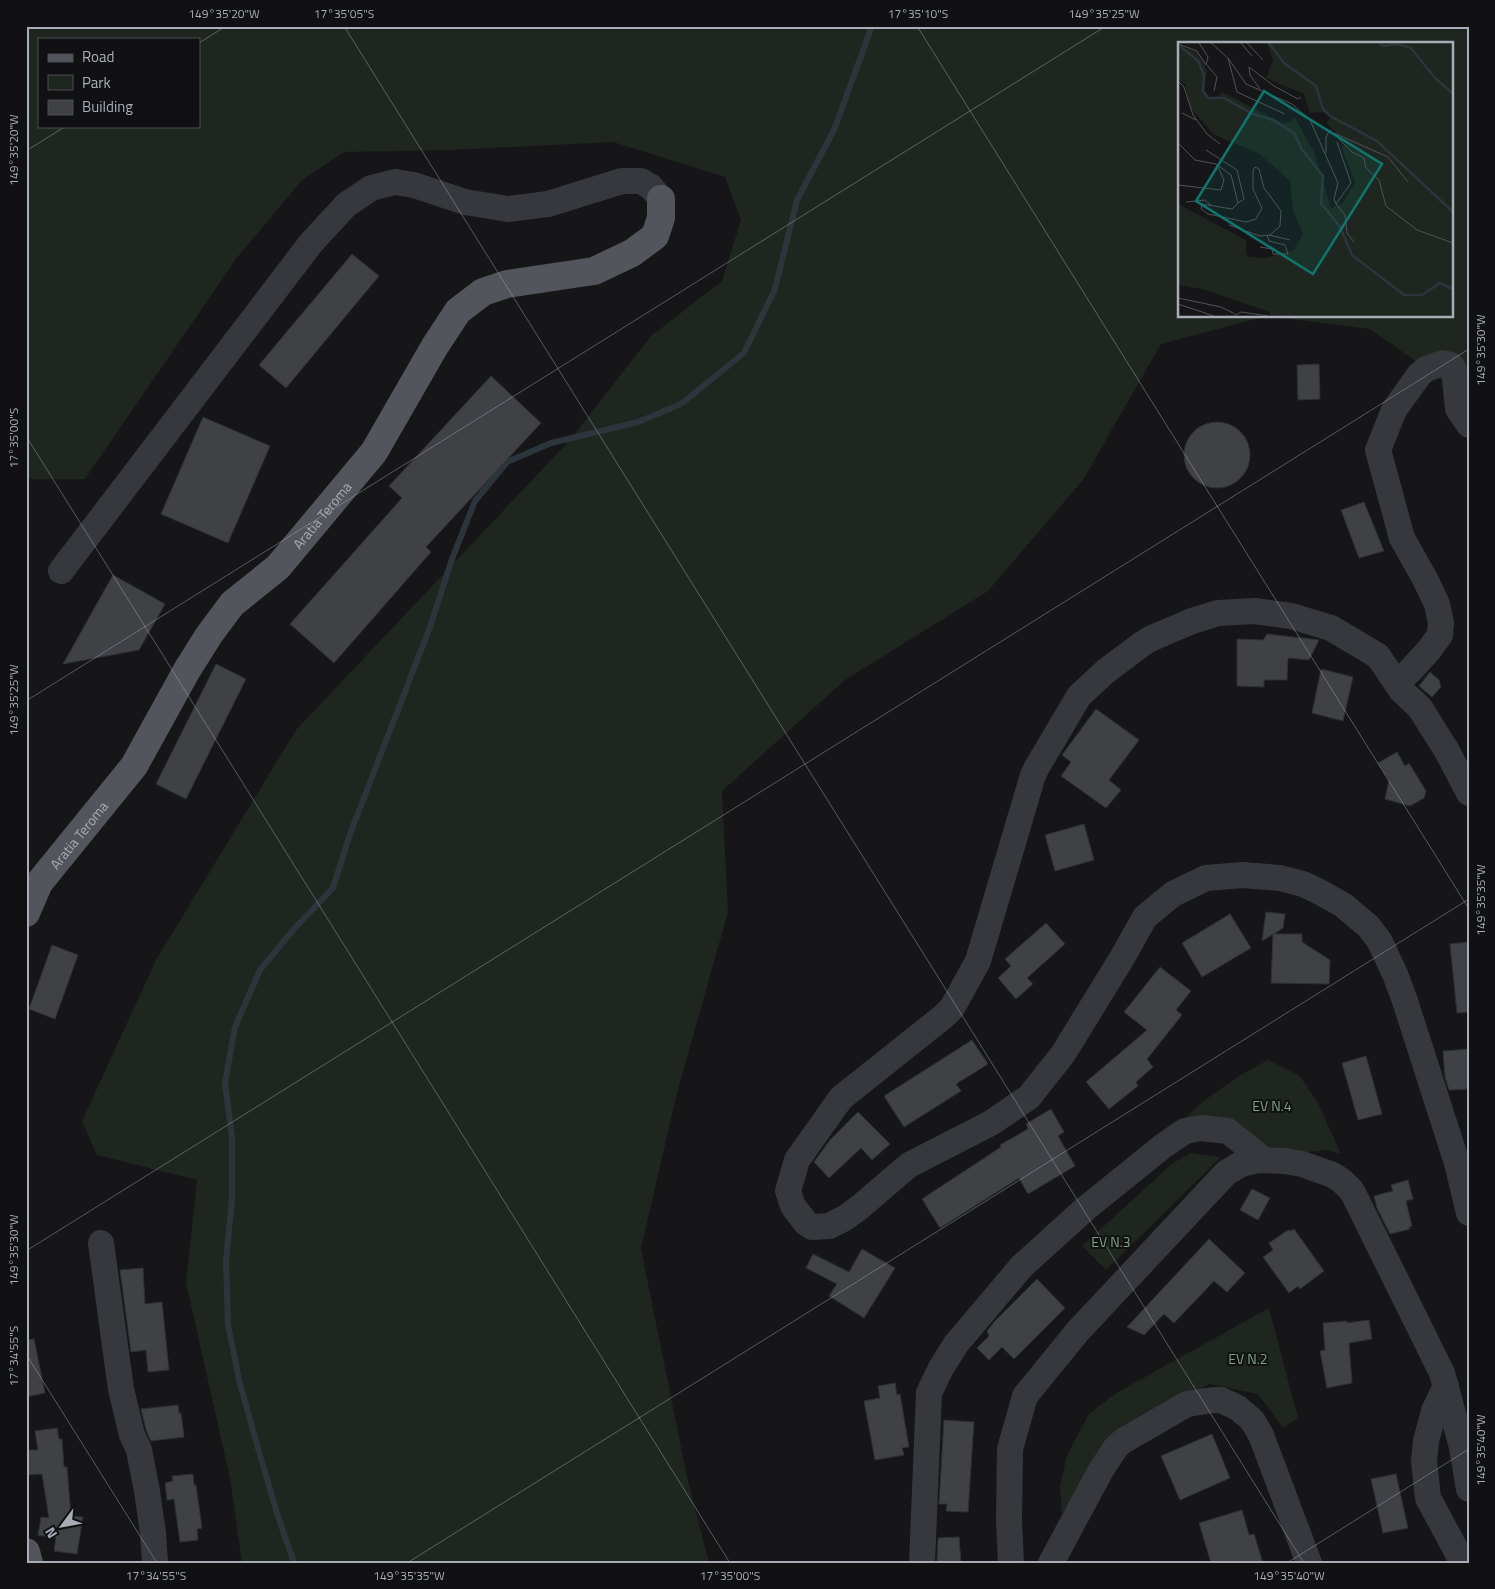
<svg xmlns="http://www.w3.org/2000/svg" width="1495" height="1589" font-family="'Titillium Web',sans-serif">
<rect width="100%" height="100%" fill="#161618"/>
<g fill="#1e261f" fill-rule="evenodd">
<path d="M 26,26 L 1469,26 L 1469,399 L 1370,329 L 1267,316 L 1161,344 L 1083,480 L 988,591 L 845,680 L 722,791 L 728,912 L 677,1093 L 641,1249 L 687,1477 L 709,1563 L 242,1563 L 230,1478 L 186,1283 L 197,1180 L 97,1155 L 82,1121 L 156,960 L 296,730 L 570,440 L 651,336 L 722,281 L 741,220 L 725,177 L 613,142 L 450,150 L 344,152 L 302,180 L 236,259 L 85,479 L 26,479 ZM 39,39 L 199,39 L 199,126 L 39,126 ZM 1179,44 L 1451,44 L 1451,316 L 1179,316 Z"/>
<path d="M 1268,1060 L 1300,1076 L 1318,1103 L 1341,1154 L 1328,1150 L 1277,1155 L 1233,1126 L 1167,1136 L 1202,1102 L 1239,1076 Z"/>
<path d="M 1191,1153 L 1221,1157 L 1106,1270 L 1082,1246 L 1173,1163 Z"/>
<path d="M 1269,1308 L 1298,1418 L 1283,1428 L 1258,1394 L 1209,1384 L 1100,1452 L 1062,1514 L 1060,1487 L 1067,1455 L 1089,1414 L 1116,1393 Z"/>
</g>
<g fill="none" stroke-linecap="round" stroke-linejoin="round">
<path stroke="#2c353c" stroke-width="6" d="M 294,1563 L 276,1510 L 258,1448 L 240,1384 L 228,1325 L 226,1260 L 232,1200 L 232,1137 L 225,1083 L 235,1027 L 260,970 L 294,929 L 333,888 L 350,834 L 430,627 L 452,559 L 475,501 L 507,462 L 551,443 L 638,422 L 681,404 L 744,353 L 775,289 L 797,200 L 834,130 L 872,26"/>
</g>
<g fill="#404145" stroke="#303034">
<path d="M 352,254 L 379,276 L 286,388 L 259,365 Z"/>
<path d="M 1319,364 L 1320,399 L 1298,400 L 1297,365 Z"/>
<path d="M 491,376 L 541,423 L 426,547 L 431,552 L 334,663 L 290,624 L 402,498 L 389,486 Z"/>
<path d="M 203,417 L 270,446 L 228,543 L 161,514 Z"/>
<circle cx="1217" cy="455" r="33"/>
<path d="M 1364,502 L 1384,551 L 1359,558 L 1341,510 Z"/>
<path d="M 113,575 L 165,604 L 139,650 L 63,664 Z"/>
<path d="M 1267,634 L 1319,640 L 1309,660 L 1288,658 L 1287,680 L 1264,680 L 1264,687 L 1237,686 L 1237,639 L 1263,640 Z"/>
<path d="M 216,664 L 246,679 L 186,799 L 156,784 Z"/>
<path d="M 1321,669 L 1353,677 L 1343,721 L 1312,713 Z"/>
<path d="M 1430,672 L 1439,680 L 1441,687 L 1432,697 L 1419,686 Z"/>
<path d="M 1096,709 L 1139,740 L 1109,780 L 1121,790 L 1106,808 L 1061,776 L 1071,762 L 1062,755 Z"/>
<path d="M 1397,752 L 1405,766 L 1409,763 L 1426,791 L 1424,798 L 1410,806 L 1385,799 L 1389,780 L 1378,763 Z"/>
<path d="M 1084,824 L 1094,860 L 1055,871 L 1045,835 Z"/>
<path d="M 1266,912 L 1285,914 L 1283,928 L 1274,934 L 1302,934 L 1302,942 L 1330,960 L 1329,984 L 1271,983 L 1273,934 L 1262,941 Z"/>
<path d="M 1230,914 L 1251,948 L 1202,977 L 1182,943 Z"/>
<path d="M 1046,923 L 1065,944 L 1027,978 L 1033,984 L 1016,999 L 998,978 L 1011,966 L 1005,959 Z"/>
<path d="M 1469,942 L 1469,1012 L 1457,1013 L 1450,944 Z"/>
<path d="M 52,945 L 78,955 L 55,1019 L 29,1009 Z"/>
<path d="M 1160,967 L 1191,991 L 1176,1010 L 1182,1015 L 1147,1059 L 1153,1067 L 1136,1082 L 1138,1086 L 1109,1109 L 1086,1082 L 1147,1030 L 1124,1012 Z"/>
<path d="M 972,1040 L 988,1064 L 956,1084 L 961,1091 L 904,1127 L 884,1096 Z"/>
<path d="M 1469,1049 L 1469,1089 L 1449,1090 L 1445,1077 L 1443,1051 Z"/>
<path d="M 1366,1056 L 1382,1114 L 1358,1120 L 1342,1063 Z"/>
<path d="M 1051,1109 L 1064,1132 L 1058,1136 L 1075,1166 L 1028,1194 L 1019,1178 L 940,1228 L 922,1199 L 1001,1147 L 1000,1145 L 1028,1129 L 1026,1124 Z"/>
<path d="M 858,1112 L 890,1144 L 872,1160 L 861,1148 L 829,1178 L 814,1162 L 830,1140 Z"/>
<path d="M 1408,1180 L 1413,1199 L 1406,1201 L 1412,1226 L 1409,1227 L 1410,1229 L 1390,1234 L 1377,1208 L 1374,1196 L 1393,1191 L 1391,1185 Z"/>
<path d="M 1252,1189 L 1270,1198 L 1258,1220 L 1240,1210 Z"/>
<path d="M 1294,1229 L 1324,1271 L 1300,1289 L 1298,1286 L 1289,1293 L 1263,1257 L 1273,1250 L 1269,1243 L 1288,1230 L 1291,1231 Z"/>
<path d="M 1209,1239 L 1245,1273 L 1227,1292 L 1214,1281 L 1174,1323 L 1164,1314 L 1144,1335 L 1127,1327 Z"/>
<path d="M 862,1249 L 895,1268 L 864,1318 L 829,1296 L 837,1284 L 806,1268 L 813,1254 L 849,1272 Z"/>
<path d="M 143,1268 L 145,1304 L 162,1302 L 169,1370 L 148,1372 L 146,1350 L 131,1352 L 120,1270 Z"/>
<path d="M 1037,1279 L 1065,1308 L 1014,1359 L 1002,1347 L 989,1360 L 977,1348 L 989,1336 L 987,1331 L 995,1321 Z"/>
<path d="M 1369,1320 L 1372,1339 L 1349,1343 L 1352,1383 L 1327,1388 L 1320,1351 L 1325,1350 L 1323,1323 L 1347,1321 L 1347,1323 Z"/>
<path d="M 34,1339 L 45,1393 L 26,1397 L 26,1340 Z"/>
<path d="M 895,1383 L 897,1395 L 900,1394 L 909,1447 L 902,1448 L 904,1455 L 875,1460 L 864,1401 L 880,1398 L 878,1386 Z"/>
<path d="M 178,1405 L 179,1413 L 181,1413 L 184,1437 L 151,1441 L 146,1430 L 141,1409 Z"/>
<path d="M 944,1420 L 974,1422 L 968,1512 L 946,1511 L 947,1504 L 939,1504 Z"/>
<path d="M 57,1428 L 59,1439 L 62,1439 L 64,1467 L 67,1467 L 71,1516 L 83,1517 L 77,1554 L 54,1551 L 56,1538 L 38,1535 L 41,1517 L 49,1518 L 42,1474 L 27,1475 L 27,1450 L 38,1450 L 35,1431 Z"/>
<path d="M 1212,1434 L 1230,1478 L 1180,1500 L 1161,1456 Z"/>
<path d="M 193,1474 L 194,1485 L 196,1485 L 202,1528 L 197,1529 L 198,1540 L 180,1542 L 174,1499 L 167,1500 L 165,1483 L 173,1481 L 172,1476 Z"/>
<path d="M 1396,1474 L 1408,1528 L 1383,1533 L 1371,1479 Z"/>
<path d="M 1242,1510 L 1249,1535 L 1254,1534 L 1263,1563 L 1211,1563 L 1199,1523 Z"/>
<path d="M 959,1537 L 961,1563 L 937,1563 L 938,1538 Z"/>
</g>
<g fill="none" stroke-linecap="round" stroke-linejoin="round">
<g stroke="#37383d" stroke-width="26">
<path d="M 61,571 L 311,243 L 346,205 L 371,188 L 395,182 L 414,185 L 465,202 L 508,209 L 548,204 L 622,181 L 641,181 L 651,187 L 661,199"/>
<path d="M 1396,682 L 1409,672 L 1429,650 L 1440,635 L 1441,623 L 1437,604 L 1425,579 L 1402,538 L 1378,450 L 1394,410 L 1419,375 L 1426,369 L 1443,363 L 1451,365 L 1454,369 L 1458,409 L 1469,425"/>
<path d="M 1469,793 L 1447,751 L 1420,708 L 1401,690 L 1378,656 L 1331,628 L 1291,616 L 1255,611 L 1218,613 L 1192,621 L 1150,639 L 1142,644 L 1106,671 L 1079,696 L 1037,767 L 1033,775 L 978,961 L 956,1001 L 951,1009 L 944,1016 L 841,1098 L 797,1160 L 788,1191 L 793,1206 L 806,1223 L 812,1227 L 829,1226 L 845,1218 L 860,1207 L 909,1165 L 991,1123 L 1029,1097 L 1063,1054 L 1122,958 L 1145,917 L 1173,894 L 1206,878 L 1243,875 L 1280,878 L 1303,884 L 1318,891 L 1343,905 L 1368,926 L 1379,940 L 1395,974 L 1405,1001 L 1457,1163 L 1469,1213"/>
<path d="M 101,1243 L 121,1389 L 132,1435 L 139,1450 L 147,1491 L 153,1533 L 155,1563"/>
<path d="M 1446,1386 L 1434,1411 L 1426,1441 L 1424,1461 L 1428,1498 L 1463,1563"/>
<path d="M 922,1563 L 929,1393 L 941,1368 L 956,1344 L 1022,1266 L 1085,1209 L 1163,1146 L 1185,1131 L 1201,1128 L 1228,1131 L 1264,1160"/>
<path d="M 1011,1563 L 1009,1521 L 1010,1449 L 1025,1396 L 1078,1331 L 1226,1173 L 1241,1164 L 1258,1160 L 1285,1161 L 1302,1164 L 1333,1175 L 1342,1181 L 1352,1191 L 1442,1373 L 1462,1447 L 1469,1489"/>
<path d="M 1051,1563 L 1101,1470 L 1116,1447 L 1123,1441 L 1187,1404 L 1213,1400 L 1221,1400 L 1238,1408 L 1252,1420 L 1261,1435 L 1309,1563"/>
</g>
<g stroke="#53555c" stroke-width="28">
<path id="s1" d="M 26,913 L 39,883 L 134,766 L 187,670 L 209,635 L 232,604 L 278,567 L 374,452 L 435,346 L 458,311 L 483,292 L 507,284 L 594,271 L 632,253 L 655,236 L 661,218 L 661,199"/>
<path d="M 26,1552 L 29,1563"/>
</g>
</g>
<path fill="none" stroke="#a8adb8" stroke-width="1" stroke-opacity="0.45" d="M 344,26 L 1304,1563M 917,26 L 1469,909M 199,43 L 226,26M 26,151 L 66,126M 26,436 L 730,1563M 26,701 L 1106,26M 26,1251 L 1469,349M 26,1354 L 157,1563M 407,1563 L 1469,899M 1287,1563 L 1469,1449"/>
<g text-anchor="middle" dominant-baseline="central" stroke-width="4" stroke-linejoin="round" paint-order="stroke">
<g font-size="14" fill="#a8adb8" stroke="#111113">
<text stroke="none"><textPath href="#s1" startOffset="500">Aratia Teroma</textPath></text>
<text stroke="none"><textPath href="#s1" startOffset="95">Aratia Teroma</textPath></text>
</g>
<g font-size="14" fill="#7fa381" stroke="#111113">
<text x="1272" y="1105">EV N.4</text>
<text x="1111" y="1241">EV N.3</text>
<text x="1248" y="1358">EV N.2</text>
</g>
</g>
<g transform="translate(1178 42)">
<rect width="275" height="275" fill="#161618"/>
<path d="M 89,1 L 275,1 L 275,274 L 92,274 L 92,270 L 24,247 L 0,243 L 0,162 L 68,198 L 68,212 L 71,215 L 88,216 L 116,208 L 125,192 L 115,168 L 112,139 L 82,112 L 37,93 L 12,66 L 7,42 L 0,37 L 0,4 L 20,10 L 29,29 L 26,49 L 32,55 L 37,57 L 44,50 L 107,82 L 117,76 L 136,110 L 153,166 L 165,161 L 177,140 L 164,106 L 168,100 L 148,81 L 153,75 L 145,70 L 132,71 L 126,52 L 88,36 L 95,18 Z" fill="#1e261f"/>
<path fill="none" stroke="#2c353c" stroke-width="2.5" d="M 91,1 L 106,21 L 138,44 L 145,67 L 152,74 L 199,99 L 275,170M 201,1 L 205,4 L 220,2 L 233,6 L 257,36 L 275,52M 2,4 L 20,19 L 26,33 L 25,49 L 30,56 L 46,56 L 75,72 L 95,78 L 117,92 L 123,106 L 145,134 L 143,161 L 162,185 L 174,213 L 226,253 L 244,253 L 262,241 L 275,247"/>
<path fill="none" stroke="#505258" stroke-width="1" d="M 33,1 L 50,16 L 68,42 L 114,62 L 132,78 L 160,141 L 156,157 L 158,162M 63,1 L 74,14M 69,1 L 85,18M 0,2 L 19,9 L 28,23 L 30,15 L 21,1M 50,16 L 59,50 L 107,72M 29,23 L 39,35 L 36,49M 0,39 L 6,45 L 15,73 L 29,92 L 42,102M 82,47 L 72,33 L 71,25 L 96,44 L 120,57 L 123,55M 4,71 L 18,78M 156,91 L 210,115 L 230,140M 159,100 L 173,141 L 158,162 L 167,173 L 169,191 L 176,200M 0,101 L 17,118 L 38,122 L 53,133 L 60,161 L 54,167 L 24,162 L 23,167 L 30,172 L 68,180 L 78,177 L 84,166 L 75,147 L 75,128 L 77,125 L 81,127 L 86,146 L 103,169 L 102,184 L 92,193 L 82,194 L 51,183M 28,108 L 59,128 L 66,157 L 60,161M 148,111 L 148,95 L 152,88 L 174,110 L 186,116 L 188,126 L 201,138 L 208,164 L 239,188 L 275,201M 0,143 L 43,148 L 46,138 L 39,123M 8,160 L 27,158 L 34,164M 91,193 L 112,198M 82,205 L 94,207 L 95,212 L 110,212 L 107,203 L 91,199 L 89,193M 0,256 L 43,265 L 57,272M 0,262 L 36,274M 56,274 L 63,270 L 90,274"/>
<path fill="#0f766e" fill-opacity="0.15" stroke="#0f766e" stroke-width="2.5" d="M 86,49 L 204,122 L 135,232 L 18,159 Z"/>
<rect width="275" height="275" fill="none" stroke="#a8adb8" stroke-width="2.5"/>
</g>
<rect width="1495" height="1589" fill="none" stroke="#111113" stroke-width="55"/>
<rect x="38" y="38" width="162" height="90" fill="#111113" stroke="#4d4f55"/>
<rect x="48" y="54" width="25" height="8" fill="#53555c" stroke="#4d4f55"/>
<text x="82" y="62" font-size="15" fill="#a8adb8">Road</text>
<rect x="48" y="75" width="25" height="15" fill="#1e261f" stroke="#4d4f55"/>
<text x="82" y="88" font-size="15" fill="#a8adb8">Park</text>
<rect x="48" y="100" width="25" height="15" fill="#404145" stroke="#4d4f55"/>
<text x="82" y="112" font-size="15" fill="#a8adb8">Building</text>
<g transform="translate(62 1526) rotate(238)" stroke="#111113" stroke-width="4" paint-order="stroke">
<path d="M0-4L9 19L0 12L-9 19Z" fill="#a8adb8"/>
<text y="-8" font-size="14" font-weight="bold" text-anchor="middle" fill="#a8adb8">N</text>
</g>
<rect x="28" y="28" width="1440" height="1534" fill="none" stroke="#a8adb8" stroke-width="2"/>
<g font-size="12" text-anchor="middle" fill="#a8adb8">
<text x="224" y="18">149°35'20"W</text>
<text x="344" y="18">17°35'05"S</text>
<text x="918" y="18">17°35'10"S</text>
<text x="1104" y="18">149°35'25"W</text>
<text transform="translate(14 150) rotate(-90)" y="4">149°35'20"W</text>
<text transform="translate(1481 350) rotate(-90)" y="4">149°35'30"W</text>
<text transform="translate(14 438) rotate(-90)" y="4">17°35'00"S</text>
<text transform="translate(14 700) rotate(-90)" y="4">149°35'25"W</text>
<text transform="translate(1481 900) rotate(-90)" y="4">149°35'35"W</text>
<text transform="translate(14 1250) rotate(-90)" y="4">149°35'30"W</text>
<text transform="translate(14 1356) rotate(-90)" y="4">17°34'55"S</text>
<text transform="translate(1481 1450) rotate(-90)" y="4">149°35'40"W</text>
<text x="156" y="1580">17°34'55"S</text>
<text x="409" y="1580">149°35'35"W</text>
<text x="730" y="1580">17°35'00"S</text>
<text x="1289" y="1580">149°35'40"W</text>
</g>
</svg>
